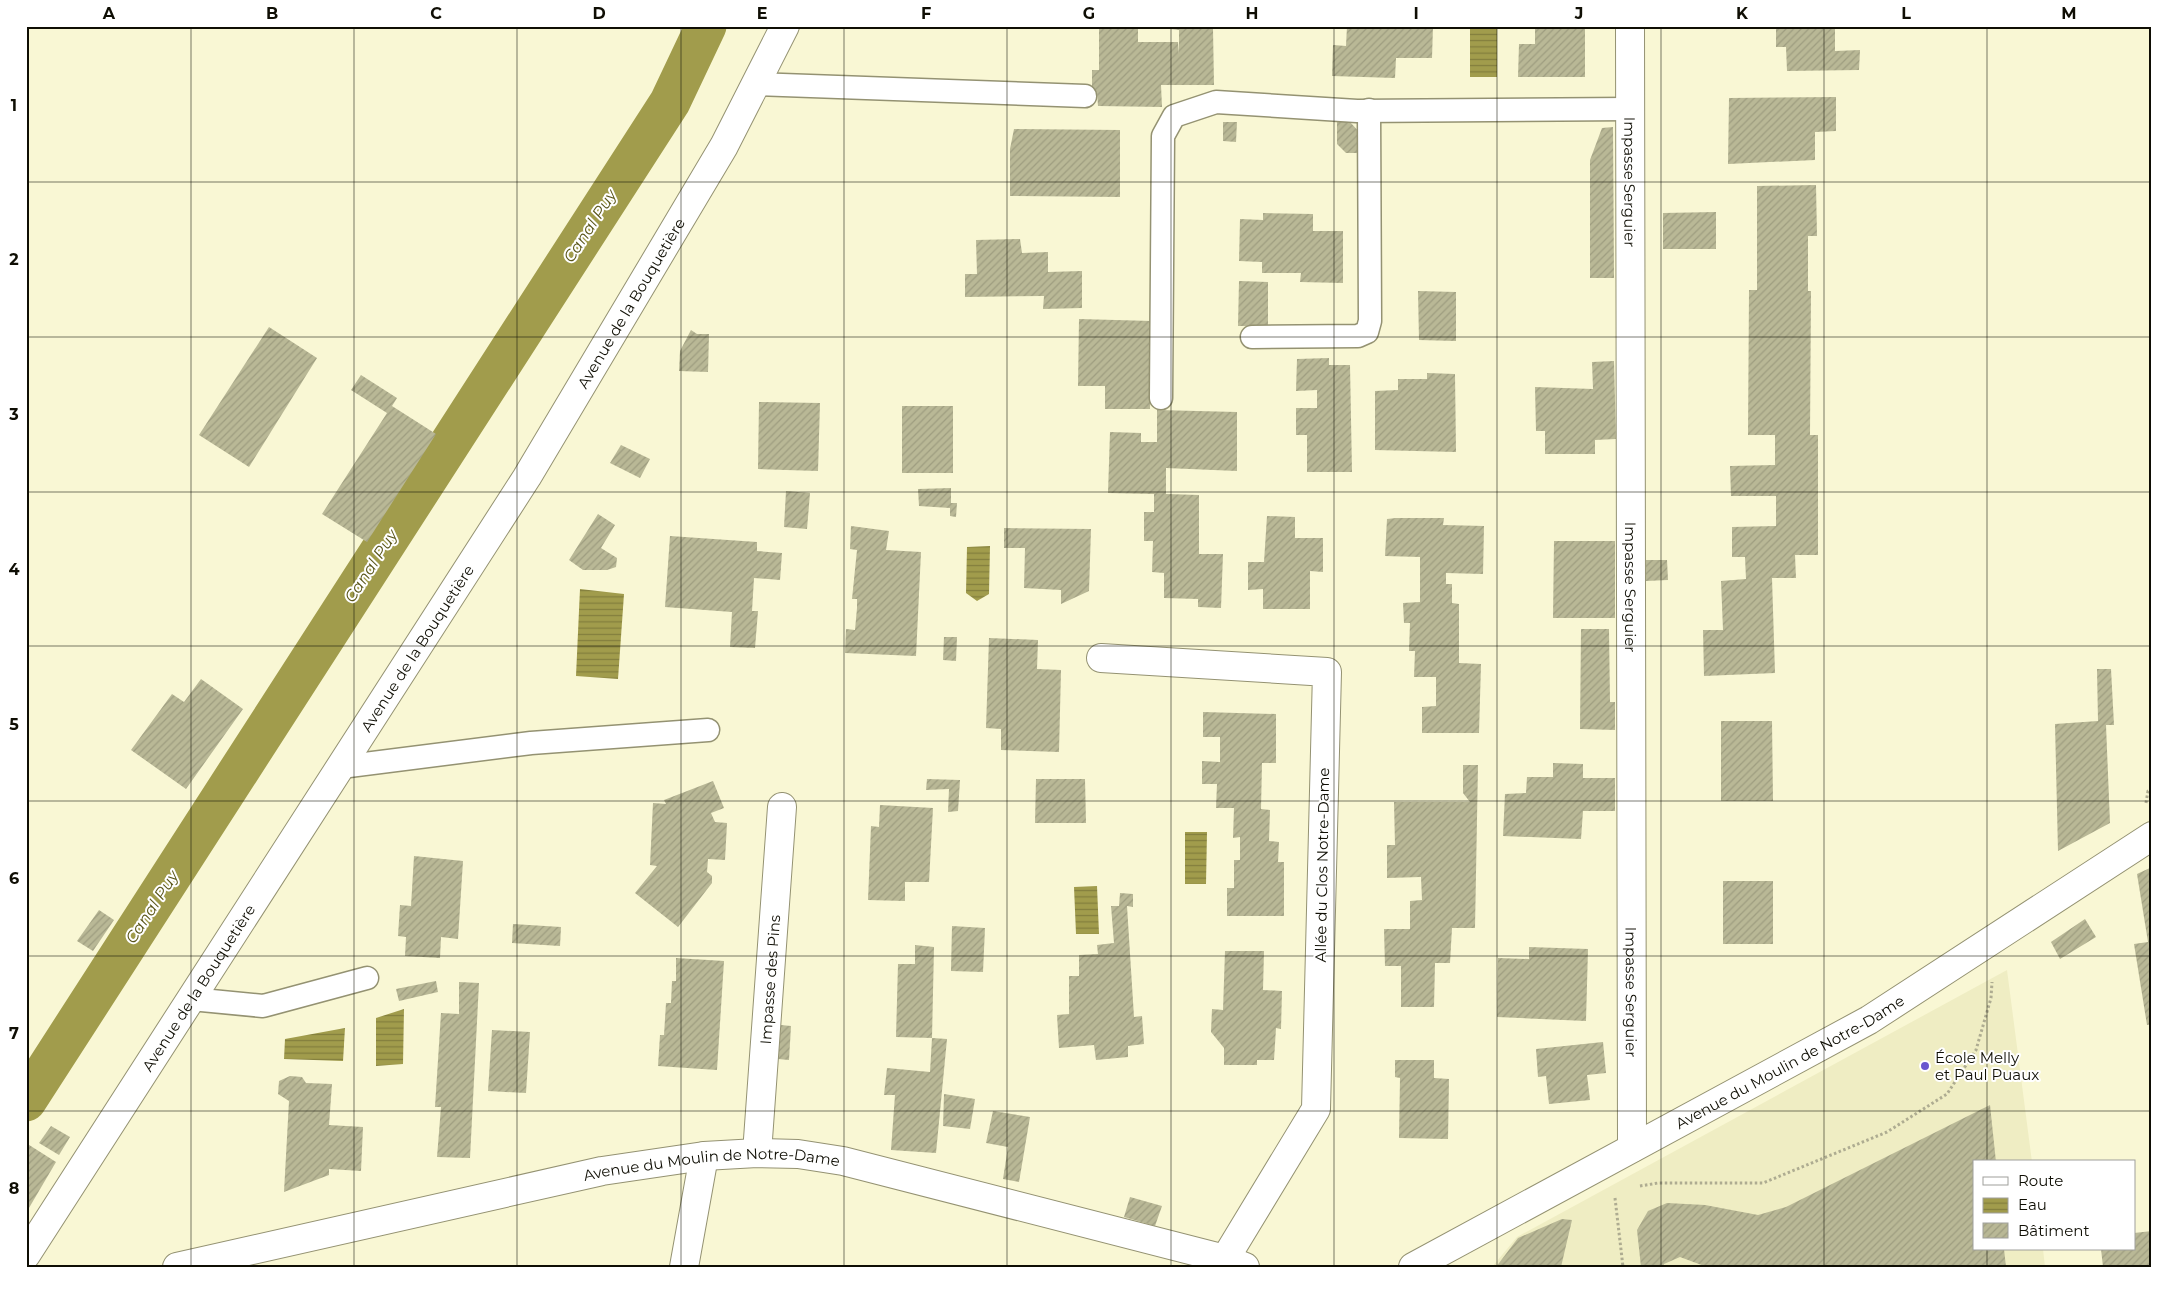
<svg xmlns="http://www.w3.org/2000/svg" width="2178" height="1293" font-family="Montserrat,sans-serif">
<defs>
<pattern id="water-rules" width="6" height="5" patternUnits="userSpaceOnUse" patternTransform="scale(1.25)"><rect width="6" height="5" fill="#a19c4c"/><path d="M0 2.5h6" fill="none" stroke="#827e3d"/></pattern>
<pattern id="building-hatch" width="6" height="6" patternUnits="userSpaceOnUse" patternTransform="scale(1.25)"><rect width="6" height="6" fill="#b9b896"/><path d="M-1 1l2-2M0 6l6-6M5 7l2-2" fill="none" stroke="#9e9d80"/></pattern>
</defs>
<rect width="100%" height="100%" fill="#f9f7d4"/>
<path fill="#efedc3" d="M 2007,970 L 2032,1162 L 1974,1162 L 1974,1249 L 2043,1249 L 2045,1267 L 1492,1267 L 1517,1237 Z"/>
<g fill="url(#water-rules)">
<rect x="1470" y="26" width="27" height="51"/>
<path d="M 990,546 L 989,594 L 977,601 L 966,593 L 967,547 Z"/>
<path d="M 580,589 L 624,594 L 618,679 L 576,676 Z"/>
<path d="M 1185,832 L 1207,832 L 1206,884 L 1185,884 Z"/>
<path d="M 1097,886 L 1099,934 L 1076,934 L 1074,887 Z"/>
<path d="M 404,1009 L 403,1064 L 376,1066 L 376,1018 Z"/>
<path d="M 345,1028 L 343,1061 L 284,1059 L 285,1039 Z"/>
</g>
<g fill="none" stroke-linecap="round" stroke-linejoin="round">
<path stroke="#a19c4c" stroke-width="41" d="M 26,1101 L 670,102 L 706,26"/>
</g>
<g fill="url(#building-hatch)">
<path d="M 1099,26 L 1138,26 L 1138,42 L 1178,42 L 1179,54 L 1179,30 L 1170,29 L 1170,26 L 1203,26 L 1203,29 L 1213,29 L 1214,85 L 1161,85 L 1162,107 L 1098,106 L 1097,92 L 1092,92 L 1092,70 L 1099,70 Z"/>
<path d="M 1347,26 L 1433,26 L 1432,58 L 1396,58 L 1395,78 L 1332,76 L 1333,45 L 1346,46 Z"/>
<path d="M 1535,26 L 1585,26 L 1585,77 L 1518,77 L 1519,44 L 1535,44 Z"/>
<path d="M 1776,26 L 1835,26 L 1835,51 L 1860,50 L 1859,70 L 1787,71 L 1786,47 L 1776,47 Z"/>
<path d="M 1836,97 L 1836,131 L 1815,132 L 1815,160 L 1728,164 L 1729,98 Z"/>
<path d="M 1337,121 L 1349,121 L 1365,138 L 1365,153 L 1346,153 L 1337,144 Z"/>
<path d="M 1223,122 L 1237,122 L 1236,142 L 1223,141 Z"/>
<path d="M 1613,127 L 1614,278 L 1590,278 L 1590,160 L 1602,128 Z"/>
<path d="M 1014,129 L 1120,130 L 1120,197 L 1010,196 L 1010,149 Z"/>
<path d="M 1816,185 L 1817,236 L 1808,236 L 1808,291 L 1811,291 L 1810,435 L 1818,435 L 1818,555 L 1795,555 L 1796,578 L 1772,578 L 1775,673 L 1704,676 L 1703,630 L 1723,630 L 1721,581 L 1746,579 L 1745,557 L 1732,557 L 1732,527 L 1776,526 L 1776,496 L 1731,496 L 1730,466 L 1775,465 L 1775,435 L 1748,435 L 1749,290 L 1757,290 L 1757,186 Z"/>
<path d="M 1716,212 L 1716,249 L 1663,249 L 1663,213 Z"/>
<path d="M 1263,213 L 1313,214 L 1313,231 L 1343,231 L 1343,283 L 1300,282 L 1301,273 L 1262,273 L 1262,262 L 1239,261 L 1240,219 L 1263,220 Z"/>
<path d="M 1020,239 L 1022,253 L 1048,252 L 1048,272 L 1082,271 L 1082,308 L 1043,309 L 1044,296 L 965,297 L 965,274 L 977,274 L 976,240 Z"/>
<path d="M 1239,281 L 1268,282 L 1268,326 L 1238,326 Z"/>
<path d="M 1418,291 L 1456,292 L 1456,341 L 1419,340 Z"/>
<path d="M 1079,319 L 1152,321 L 1150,409 L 1105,409 L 1105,386 L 1078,386 Z"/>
<path d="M 269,327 L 317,358 L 249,467 L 199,435 Z"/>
<path d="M 691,330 L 697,334 L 709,334 L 708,372 L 679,371 L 680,351 Z"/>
<path d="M 1329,358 L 1329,365 L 1350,365 L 1352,472 L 1307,472 L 1307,435 L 1296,435 L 1296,408 L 1317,408 L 1317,390 L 1296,391 L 1297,359 Z"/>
<path d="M 1614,361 L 1616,439 L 1595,440 L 1595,454 L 1545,454 L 1545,431 L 1536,431 L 1535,387 L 1593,389 L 1592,362 Z"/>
<path d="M 1427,373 L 1455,374 L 1456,452 L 1375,450 L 1375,391 L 1398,390 L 1398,379 L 1427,379 Z"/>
<path d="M 361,375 L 397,398 L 392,406 L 436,434 L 367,542 L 322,514 L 387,413 L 351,390 Z"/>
<path d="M 759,402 L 820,403 L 818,471 L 758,469 Z"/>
<rect x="902" y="406" width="51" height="67"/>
<path d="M 1157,410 L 1237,412 L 1237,471 L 1166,468 L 1166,494 L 1199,495 L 1199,554 L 1223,554 L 1221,608 L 1198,607 L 1198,599 L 1164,598 L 1164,573 L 1152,572 L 1153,541 L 1144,541 L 1144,512 L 1154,512 L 1154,494 L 1108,493 L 1110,432 L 1141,433 L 1141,442 L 1157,442 Z"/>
<path d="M 621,445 L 650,459 L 640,478 L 610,463 Z"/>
<path d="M 951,488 L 951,503 L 957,503 L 956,517 L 950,516 L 950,508 L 919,506 L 918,489 Z"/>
<path d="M 786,491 L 810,493 L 807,529 L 784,527 Z"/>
<path d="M 598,514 L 615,525 L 601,548 L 617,558 L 616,567 L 607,570 L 583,570 L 569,560 Z"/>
<path d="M 1267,516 L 1295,517 L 1295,538 L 1323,538 L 1323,572 L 1310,571 L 1310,609 L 1263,609 L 1263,589 L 1248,590 L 1248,562 L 1264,562 Z"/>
<path d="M 1396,518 L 1444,518 L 1443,525 L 1484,526 L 1483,574 L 1446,573 L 1446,584 L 1452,584 L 1452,603 L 1459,604 L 1459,663 L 1481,664 L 1479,733 L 1422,733 L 1422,707 L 1436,706 L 1436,677 L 1414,677 L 1415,651 L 1409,651 L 1410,623 L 1404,623 L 1403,603 L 1420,602 L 1420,557 L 1385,556 L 1387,519 Z"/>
<path d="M 851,526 L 889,531 L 886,550 L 921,552 L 916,656 L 845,653 L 846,629 L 855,630 L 857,608 L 857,599 L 852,599 L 857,550 L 850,549 Z"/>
<path d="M 1004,528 L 1091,529 L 1089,591 L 1061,604 L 1061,590 L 1024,588 L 1025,548 L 1004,548 Z"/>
<path d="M 670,536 L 757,542 L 757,551 L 782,553 L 780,580 L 754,578 L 752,611 L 758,611 L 755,648 L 730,647 L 732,612 L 665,607 Z"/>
<path d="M 1554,541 L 1615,541 L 1615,618 L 1553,618 Z"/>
<path d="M 1646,560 L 1667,560 L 1668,580 L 1646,581 Z"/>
<path d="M 1581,629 L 1609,629 L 1610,702 L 1615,702 L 1615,730 L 1580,729 Z"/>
<path d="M 944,637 L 957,637 L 956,661 L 943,660 Z"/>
<path d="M 989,638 L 1038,640 L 1037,669 L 1061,670 L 1059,752 L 1001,750 L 1001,729 L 986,728 Z"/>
<path d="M 2097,669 L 2111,669 L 2114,725 L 2106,725 L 2110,823 L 2058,851 L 2055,724 L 2098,721 Z"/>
<path d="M 201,679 L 243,709 L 186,789 L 131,750 L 172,694 L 184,702 Z"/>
<path d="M 1203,712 L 1276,714 L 1276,763 L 1262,763 L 1261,809 L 1270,810 L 1269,841 L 1279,842 L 1278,862 L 1284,862 L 1284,916 L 1227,916 L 1227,888 L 1234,888 L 1234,860 L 1240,860 L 1240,837 L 1233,838 L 1234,808 L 1216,808 L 1217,784 L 1202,784 L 1202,761 L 1220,762 L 1220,737 L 1203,737 Z"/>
<path d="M 1721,721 L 1772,721 L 1773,801 L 1721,801 Z"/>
<path d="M 1553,763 L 1583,764 L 1583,778 L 1615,778 L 1615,811 L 1583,811 L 1581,839 L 1503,836 L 1505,794 L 1526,793 L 1527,777 L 1553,777 Z"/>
<path d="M 1463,765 L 1478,765 L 1475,928 L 1452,928 L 1450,963 L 1435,963 L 1434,1007 L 1401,1007 L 1401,966 L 1385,966 L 1384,929 L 1410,929 L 1410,901 L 1422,900 L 1421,877 L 1387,878 L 1387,845 L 1395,845 L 1394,802 L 1470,802 L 1463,793 Z"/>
<path d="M 927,779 L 960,780 L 958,811 L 948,812 L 949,789 L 926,790 Z"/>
<path d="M 1036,779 L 1085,779 L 1086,823 L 1035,823 Z"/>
<path d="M 713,781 L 724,808 L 711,813 L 715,822 L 727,823 L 725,860 L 708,859 L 707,872 L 712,876 L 712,883 L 678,927 L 635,893 L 657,866 L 650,865 L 653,803 L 666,804 L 664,800 Z"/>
<path d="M 880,805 L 933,808 L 929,882 L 905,882 L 905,901 L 868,900 L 871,826 L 879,827 Z"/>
<path d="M 414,856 L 463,861 L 458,939 L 441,937 L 440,958 L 405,956 L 406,937 L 398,936 L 400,905 L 411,906 Z"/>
<path d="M 2152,867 L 2152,1024 L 2147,1025 L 2134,944 L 2148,942 L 2137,874 Z"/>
<rect x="1723" y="881" width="50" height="63"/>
<path d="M 1120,893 L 1133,894 L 1133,907 L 1127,906 L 1134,1017 L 1142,1016 L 1144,1044 L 1128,1046 L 1128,1057 L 1096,1060 L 1094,1045 L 1059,1048 L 1057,1015 L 1069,1014 L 1069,976 L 1079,976 L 1079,955 L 1098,954 L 1097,945 L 1114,943 L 1111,906 L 1119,906 Z"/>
<path d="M 99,910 L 114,920 L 93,951 L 77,941 Z"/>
<path d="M 2085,919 L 2096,937 L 2060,959 L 2051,942 Z"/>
<path d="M 513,924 L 561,927 L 560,946 L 512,943 Z"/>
<path d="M 952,926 L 985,928 L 983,972 L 951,971 Z"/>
<path d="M 915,945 L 934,947 L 932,1038 L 947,1039 L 936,1153 L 891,1150 L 895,1095 L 884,1095 L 887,1068 L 930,1072 L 932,1038 L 896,1037 L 898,964 L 915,964 Z"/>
<path d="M 1529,947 L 1588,949 L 1586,1021 L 1497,1017 L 1498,958 L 1529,959 Z"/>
<path d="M 1225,951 L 1264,951 L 1263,990 L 1282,991 L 1281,1029 L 1276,1028 L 1274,1060 L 1257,1060 L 1257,1065 L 1224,1065 L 1224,1048 L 1211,1032 L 1212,1009 L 1223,1010 Z"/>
<path d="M 676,958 L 724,961 L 717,1070 L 658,1066 L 660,1035 L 664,1035 L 666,1003 L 671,1003 L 672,981 L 676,981 Z"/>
<path d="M 436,981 L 438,992 L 399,1001 L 396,989 Z"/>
<path d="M 459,982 L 479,983 L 470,1158 L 437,1157 L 441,1107 L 435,1107 L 441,1013 L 459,1014 Z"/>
<path d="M 781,1025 L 791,1026 L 789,1060 L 778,1059 Z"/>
<path d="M 492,1030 L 530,1032 L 526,1093 L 488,1091 Z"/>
<path d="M 1603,1042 L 1606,1073 L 1587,1075 L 1590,1100 L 1549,1104 L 1546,1076 L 1538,1077 L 1536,1049 Z"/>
<path d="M 1395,1060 L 1434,1060 L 1434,1078 L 1449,1079 L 1448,1139 L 1399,1138 L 1400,1078 L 1395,1077 Z"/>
<path d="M 290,1076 L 302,1077 L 306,1083 L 332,1084 L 329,1125 L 363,1127 L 361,1171 L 329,1169 L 329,1175 L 284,1192 L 289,1101 L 278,1094 L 279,1081 Z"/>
<path d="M 944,1094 L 975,1099 L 970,1129 L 943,1126 Z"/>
<path d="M 1990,1105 L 1996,1162 L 1974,1162 L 1974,1249 L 2004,1249 L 2006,1267 L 1707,1267 L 1680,1257 L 1664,1264 L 1663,1267 L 1641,1267 L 1637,1230 L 1648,1211 L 1667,1203 L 1705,1205 L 1758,1215 L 1786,1207 Z"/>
<path d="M 993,1111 L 1030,1117 L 1019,1182 L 1003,1179 L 1008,1147 L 986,1143 Z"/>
<path d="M 51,1126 L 70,1137 L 59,1155 L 39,1143 Z"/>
<path d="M 26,1143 L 56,1162 L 26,1213 Z"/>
<path d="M 1130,1197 L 1162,1206 L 1155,1226 L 1124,1217 Z"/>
<path d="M 1562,1219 L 1572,1220 L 1561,1267 L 1496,1267 L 1518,1238 Z"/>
<path d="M 2152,1231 L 2152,1267 L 2103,1267 L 2101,1249 L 2134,1249 L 2134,1233 Z"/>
</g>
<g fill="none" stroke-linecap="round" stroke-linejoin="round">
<defs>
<g id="lane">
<path d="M 755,84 L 1085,96"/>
<path d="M 1252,337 L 1358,336 L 1367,332 L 1370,321 L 1369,110"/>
<path d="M 1161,398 L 1163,136 L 1174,116 L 1216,102 L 1357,111 L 1630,109"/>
<path d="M 341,767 L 531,743 L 708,730"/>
<path d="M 191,999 L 263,1006 L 367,978"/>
</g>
<g id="street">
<path id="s1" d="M 1630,26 L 1632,1148"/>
<path d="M 1101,658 L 1327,672 L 1316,1109 L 1225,1259"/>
<path id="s2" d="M 757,1153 L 782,807"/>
<path id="s3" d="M 26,1255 L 527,477 L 724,146 L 785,26"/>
<path id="s4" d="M 177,1267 L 602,1171 L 704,1156 L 757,1153 L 798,1154 L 843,1161 L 1225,1259 L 1245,1267"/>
<path d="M 684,1267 L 704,1156"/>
<path id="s5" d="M 1413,1267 L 1869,1020 L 2152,836"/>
</g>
</defs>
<use href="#lane" stroke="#949272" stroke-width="25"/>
<use href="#street" stroke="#949272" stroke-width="30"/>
<g stroke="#aeac91" stroke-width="3" stroke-dasharray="2.5 2.5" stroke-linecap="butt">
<path d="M 2146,803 L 2148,791 L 2152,788"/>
<path d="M 1640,1186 L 1658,1183 L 1763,1183 L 1887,1132 L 1947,1094 L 1976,1050 L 1991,998 L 1992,982"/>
<path d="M 1615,1198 L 1623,1267"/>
</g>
<use href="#lane" stroke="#fff" stroke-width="22"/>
<use href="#street" stroke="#fff" stroke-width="28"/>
</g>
<path fill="none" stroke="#0f0e04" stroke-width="1" stroke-opacity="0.55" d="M 191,26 L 191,1267M 354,26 L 354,1267M 517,26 L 517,1267M 681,26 L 681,1267M 844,26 L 844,1267M 1007,26 L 1007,1267M 1171,26 L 1171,1267M 1334,26 L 1334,1267M 1497,26 L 1497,1267M 1661,26 L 1661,1267M 1824,26 L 1824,1267M 1987,26 L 1987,1162M 26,182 L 2152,182M 26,337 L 2152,337M 26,492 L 2152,492M 26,646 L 2152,646M 26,801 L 2152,801M 26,956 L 2152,956M 26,1111 L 2152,1111M 1987,1249 L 1987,1267"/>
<circle fill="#6856cf" stroke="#fff" stroke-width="2" cx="1925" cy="1066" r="5"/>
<g text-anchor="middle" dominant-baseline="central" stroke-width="4" stroke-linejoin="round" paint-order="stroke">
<g font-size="15" fill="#0f0e04" stroke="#fff">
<text stroke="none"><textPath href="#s1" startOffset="156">Impasse Serguier</textPath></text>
<text stroke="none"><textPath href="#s3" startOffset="1128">Avenue de la Bouquetière</textPath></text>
<text stroke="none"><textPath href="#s1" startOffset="561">Impasse Serguier</textPath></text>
<text stroke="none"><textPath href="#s3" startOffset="722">Avenue de la Bouquetière</textPath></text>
<text transform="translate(1322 865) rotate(-89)">Allée du Clos Notre-Dame</text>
<text stroke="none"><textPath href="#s2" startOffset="174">Impasse des Pins</textPath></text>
<text stroke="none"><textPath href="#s3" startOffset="318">Avenue de la Bouquetière</textPath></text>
<text stroke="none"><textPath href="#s1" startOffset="966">Impasse Serguier</textPath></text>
<text stroke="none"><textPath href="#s5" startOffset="429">Avenue du Moulin de Notre-Dame</textPath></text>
<text stroke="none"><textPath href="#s4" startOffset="546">Avenue du Moulin de Notre-Dame</textPath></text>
</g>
<g font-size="15" fill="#0f0e04" stroke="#fff" text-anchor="start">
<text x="1935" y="1057">École Melly<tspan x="1935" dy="17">et Paul Puaux</tspan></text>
</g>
<g font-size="16" font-style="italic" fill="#595518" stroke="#fff">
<text transform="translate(590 226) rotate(-57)">Canal Puy</text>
<text transform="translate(371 566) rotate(-57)">Canal Puy</text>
<text transform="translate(152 907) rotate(-57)">Canal Puy</text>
</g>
</g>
<rect width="2178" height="1293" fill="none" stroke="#ffffff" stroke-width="55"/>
<rect x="1973" y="1160" width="162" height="90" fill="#ffffff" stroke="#9f9f9b"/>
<rect x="1983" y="1177" width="25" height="8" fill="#ffffff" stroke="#9f9f9b"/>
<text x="2018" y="1186" font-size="15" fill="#0f0e04">Route</text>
<rect x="1983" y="1198" width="25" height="15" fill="url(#water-rules)" stroke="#9f9f9b"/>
<text x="2018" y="1210" font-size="15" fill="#0f0e04">Eau</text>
<rect x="1983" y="1223" width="25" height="15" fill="url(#building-hatch)" stroke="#9f9f9b"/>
<text x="2018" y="1236" font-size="15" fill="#0f0e04">Bâtiment</text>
<rect x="28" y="28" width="2122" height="1238" fill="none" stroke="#0f0e04" stroke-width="2"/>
<g font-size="16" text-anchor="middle" font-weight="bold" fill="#0f0e04">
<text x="109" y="19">A</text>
<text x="272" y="19">B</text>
<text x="436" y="19">C</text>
<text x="599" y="19">D</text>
<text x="762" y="19">E</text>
<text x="926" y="19">F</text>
<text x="1089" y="19">G</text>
<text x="1252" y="19">H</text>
<text x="1416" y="19">I</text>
<text x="1579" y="19">J</text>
<text x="1742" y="19">K</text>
<text x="1906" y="19">L</text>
<text x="2069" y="19">M</text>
<text x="14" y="111">1</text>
<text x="14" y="265">2</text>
<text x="14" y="420">3</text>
<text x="14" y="575">4</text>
<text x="14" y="730">5</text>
<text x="14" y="884">6</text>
<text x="14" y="1039">7</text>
<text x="14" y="1194">8</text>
</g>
</svg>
